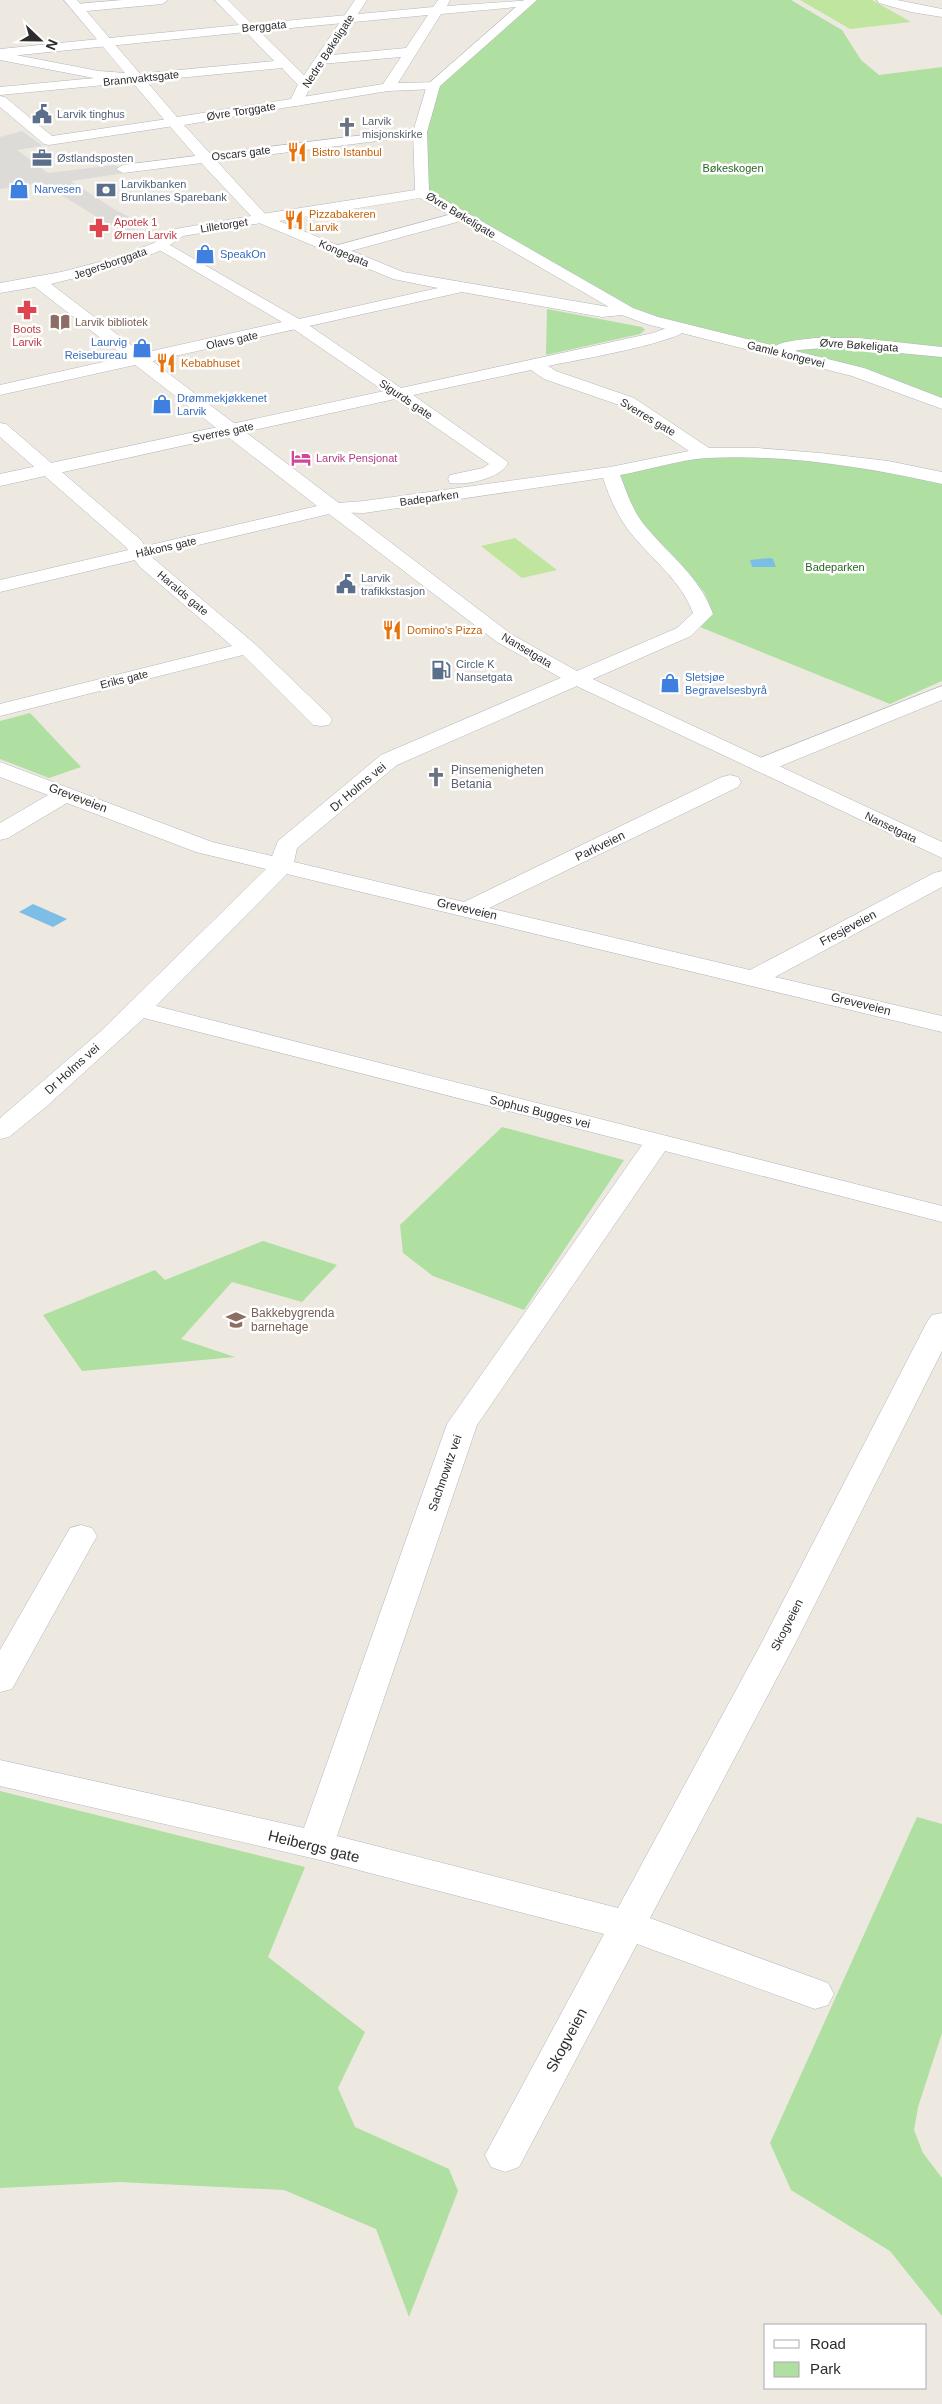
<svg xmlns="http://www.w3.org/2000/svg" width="942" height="2404" font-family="Helvetica,sans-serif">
<rect width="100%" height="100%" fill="#ede9e0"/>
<g fill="#afdfa1">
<path d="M 531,0 L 791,0 L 842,30 L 861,60 L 879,75 L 942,67 L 942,404 L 858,372 L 652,321 L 422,193 L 419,147 L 434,85 Z"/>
<path d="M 547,309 L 642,327 L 645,330 L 640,334 L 546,355 Z"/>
<path d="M 699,456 L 829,459 L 942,481 L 942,681 L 890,704 L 700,627 L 711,608 L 704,592 L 680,563 L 620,501 L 613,480 L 621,472 Z"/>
<path d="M 30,713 L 81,767 L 49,778 L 0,759 L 0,721 Z"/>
<path d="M 502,1127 L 624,1160 L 524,1310 L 433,1276 L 403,1253 L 400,1225 Z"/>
<path d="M 263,1241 L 337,1265 L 302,1302 L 232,1282 L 181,1339 L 235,1357 L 82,1371 L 43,1315 L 155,1270 L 165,1280 Z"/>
<path d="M 0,1791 L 305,1867 L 268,1957 L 365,2032 L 338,2088 L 355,2127 L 449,2169 L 458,2191 L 409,2317 L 376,2229 L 284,2190 L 119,2182 L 0,2188 Z"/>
<path d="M 917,1817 L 942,1824 L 942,2033 L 918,2107 L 914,2130 L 923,2153 L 942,2178 L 942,2316 L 890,2251 L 791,2190 L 770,2143 Z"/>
</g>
<g fill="#bfe59e">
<path d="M 800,0 L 872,0 L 911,22 L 850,29 Z"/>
<path d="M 515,538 L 557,570 L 522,578 L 481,546 Z"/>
</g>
<path fill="#dddbd7" d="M 22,131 L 43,146 L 17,150 L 48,173 L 115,165 L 125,173 L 71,181 L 114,209 L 143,224 L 152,225 L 122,232 L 41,183 L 0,189 L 0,137 Z"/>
<g fill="#7cbee6">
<path d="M 770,558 L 773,559 L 776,567 L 752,567 L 750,560 Z"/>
<path d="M 33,904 L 67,919 L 53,927 L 19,912 Z"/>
</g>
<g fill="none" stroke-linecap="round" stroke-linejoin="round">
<defs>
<g id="minor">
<path d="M 122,0 L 168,0 L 162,4 L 76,12 L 70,8 L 76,4 Z"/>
<path d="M 215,0 L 228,0 L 252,24 L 433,7 L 438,0 L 450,0 L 447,6 L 533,0 L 534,2 L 528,6 L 441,14 L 398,83 L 439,82 L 441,85 L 434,89 L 388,91 L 296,106 L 289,102 L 296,98 L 383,84 L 401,57 L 321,64 L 314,60 L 321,56 L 406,48 L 428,15 L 259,31 L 310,81 L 312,84 L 305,88 L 300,87 L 282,68 L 0,95 L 0,87 L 274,61 L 246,32 L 0,57 L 0,49 L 239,25 Z"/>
<path d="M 877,0 L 897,0 L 942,9 L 942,17 L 911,12 L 879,3 Z"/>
<path d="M 0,96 L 5,97 L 52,136 L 174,118 L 181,122 L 174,126 L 49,145 L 44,144 L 0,107 Z"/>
<path d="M 420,128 L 427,132 L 425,135 L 123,173 L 116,169 L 123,165 Z"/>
<path d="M 463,211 L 471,216 L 468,219 L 336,255 L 328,250 L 331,247 Z"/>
<path d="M 298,320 L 304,322 L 401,388 L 653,333 L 675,325 L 687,325 L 689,328 C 679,343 571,361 548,366 L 556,371 L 634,398 L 709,448 L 757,448 L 820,453 L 888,461 L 942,472 L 942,484 C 866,467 785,454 707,458 C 678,460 648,470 620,475 C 627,493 633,512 646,527 C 670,556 700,577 713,614 L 691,636 L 397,765 L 297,848 L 294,862 L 464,902 L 722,777 L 730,775 L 738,777 L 741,782 L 738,787 L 489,908 L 750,970 L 934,873 L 942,871 L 942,887 L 775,977 L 942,1016 L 942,1032 L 287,874 L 156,1006 L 942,1206 L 942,1222 L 665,1151 L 477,1425 L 337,1836 L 618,1908 L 762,1642 L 927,1322 L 932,1315 L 942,1313 L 942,1351 L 796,1642 L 650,1918 L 828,1983 L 834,1994 L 828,2005 L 815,2009 L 637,1944 L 519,2167 L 505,2172 L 491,2167 L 485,2155 L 604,1934 L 316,1859 L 0,1786 L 0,1760 L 304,1828 L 447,1424 L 642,1145 L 144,1018 L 47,1106 L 9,1137 L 0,1139 L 0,1118 L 101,1031 L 266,869 L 196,852 L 67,803 L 8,838 L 0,840 L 0,823 L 48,795 L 0,777 L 0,762 L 212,842 L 272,856 L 278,841 L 381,755 L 677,628 L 693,613 C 681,581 655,562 634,537 C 619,520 610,499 603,478 L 364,513 L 325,512 L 323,508 L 325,504 L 364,501 L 610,467 L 689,451 L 622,406 L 544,379 L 531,370 L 413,395 L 508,462 C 504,478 464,486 450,483 L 448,479 L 450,475 L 483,468 L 489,464 L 395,399 L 0,486 L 0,474 L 384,391 L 292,328 L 290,325 L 292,322 Z"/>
<path d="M 815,338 L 858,338 L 942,347 L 942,357 L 836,347 L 798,350 L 778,356 L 772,355 L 770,351 C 777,340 803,340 815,338 Z"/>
<path d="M 140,548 L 147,550 L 154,559 L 255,644 L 329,715 L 332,720 L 329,725 L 321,726 L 313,725 L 243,655 L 0,716 L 0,704 L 232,646 L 140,567 L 130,554 L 133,550 Z"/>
<path d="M 942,686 L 942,700 L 771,770 L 763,772 L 755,770 L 752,765 L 755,760 Z"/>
<path d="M 81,1525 L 92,1528 L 97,1536 L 12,1689 L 0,1692 L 0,1650 L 70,1528 Z"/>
</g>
<g id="tertiary">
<path d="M 524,0 L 537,0 L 440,86 L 427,132 L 429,191 L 633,308 L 658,317 L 864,368 L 942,398 L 942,409 L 852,376 L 646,324 L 622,315 L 602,317 L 462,292 L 0,395 L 0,385 L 282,322 L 156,248 L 153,245 L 156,242 L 161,240 L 299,319 L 438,288 L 393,279 L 257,222 L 254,219 L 262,214 L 415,190 L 413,132 L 427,85 ZM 420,198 L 609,307 L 403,272 L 279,221 Z"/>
<path d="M 0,423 L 6,424 L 141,540 L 150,554 L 147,558 L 133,558 L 126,547 L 0,437 Z"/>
</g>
<path id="secondary" d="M 64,0 L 77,0 L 177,117 L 291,99 L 298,84 L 355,0 L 367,0 L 312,84 L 301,105 L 184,125 L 267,216 L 270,219 L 267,222 L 183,236 L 164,249 L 126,265 L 51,284 L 511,634 L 584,675 L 942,842 L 942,858 L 570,683 L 497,642 L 329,514 L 0,592 L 0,580 L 317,506 L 35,287 L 0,293 L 0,283 L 61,272 L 115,258 L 154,243 L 175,229 L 251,216 L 204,166 L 132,82 L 99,79 L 0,60 L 0,52 L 99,71 L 125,73 Z"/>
</defs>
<use href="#minor" stroke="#b3b5bf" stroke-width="1"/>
<use href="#tertiary" stroke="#b3b5bf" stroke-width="1"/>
<use href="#secondary" stroke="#b3b5bf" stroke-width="1"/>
<use href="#minor" fill="#fff" fill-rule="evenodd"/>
<use href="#tertiary" fill="#fff" fill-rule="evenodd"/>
<use href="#secondary" fill="#fff" fill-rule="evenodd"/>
</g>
<defs>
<symbol id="civic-bare" viewBox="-9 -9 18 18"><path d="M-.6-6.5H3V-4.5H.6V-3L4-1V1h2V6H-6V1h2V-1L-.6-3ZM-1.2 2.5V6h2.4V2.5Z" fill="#5c6f8a" stroke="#fff" stroke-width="2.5" paint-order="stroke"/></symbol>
<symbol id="church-bare" viewBox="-9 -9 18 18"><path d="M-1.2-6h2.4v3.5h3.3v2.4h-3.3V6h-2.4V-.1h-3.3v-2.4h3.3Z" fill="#6b7280" stroke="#fff" stroke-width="2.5" paint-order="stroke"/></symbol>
<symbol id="restaurant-bare" viewBox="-9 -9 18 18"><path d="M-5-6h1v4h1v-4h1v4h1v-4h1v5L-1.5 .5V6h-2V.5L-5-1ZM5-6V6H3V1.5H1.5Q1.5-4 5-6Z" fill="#e8710a" stroke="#fff" stroke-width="2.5" paint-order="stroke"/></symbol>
<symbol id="office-bare" viewBox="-9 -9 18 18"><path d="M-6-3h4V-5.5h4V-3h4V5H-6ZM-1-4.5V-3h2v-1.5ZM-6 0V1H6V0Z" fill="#5c6f8a" stroke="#fff" stroke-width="2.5" paint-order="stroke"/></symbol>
<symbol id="shop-bare" viewBox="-9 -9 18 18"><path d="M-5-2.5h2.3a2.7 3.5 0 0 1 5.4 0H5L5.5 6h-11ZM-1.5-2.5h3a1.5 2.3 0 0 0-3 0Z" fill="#3f7fe0" stroke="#fff" stroke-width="2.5" paint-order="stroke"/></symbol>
<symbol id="bank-bare" viewBox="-9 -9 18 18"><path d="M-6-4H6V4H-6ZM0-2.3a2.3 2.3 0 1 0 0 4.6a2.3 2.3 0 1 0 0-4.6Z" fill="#5c6f8a" stroke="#fff" stroke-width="2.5" paint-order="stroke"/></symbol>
<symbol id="pharmacy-bare" viewBox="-9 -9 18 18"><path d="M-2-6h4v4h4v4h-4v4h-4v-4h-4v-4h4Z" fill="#e0444e" stroke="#fff" stroke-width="2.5" paint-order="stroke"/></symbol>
<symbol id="library-bare" viewBox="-9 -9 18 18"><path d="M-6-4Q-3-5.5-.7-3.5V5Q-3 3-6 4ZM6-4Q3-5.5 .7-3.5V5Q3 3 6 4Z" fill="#8d6e63" stroke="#fff" stroke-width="2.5" paint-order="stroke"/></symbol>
<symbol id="hotel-bare" viewBox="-9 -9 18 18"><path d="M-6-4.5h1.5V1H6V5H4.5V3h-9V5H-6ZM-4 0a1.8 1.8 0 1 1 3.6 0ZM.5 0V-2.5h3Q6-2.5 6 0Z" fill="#d1479c" stroke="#fff" stroke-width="2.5" paint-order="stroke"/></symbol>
<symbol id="fuel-bare" viewBox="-9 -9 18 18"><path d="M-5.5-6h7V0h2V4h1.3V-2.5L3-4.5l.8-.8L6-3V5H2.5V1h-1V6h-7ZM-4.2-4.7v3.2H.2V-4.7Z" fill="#5c6f8a" stroke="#fff" stroke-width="2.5" paint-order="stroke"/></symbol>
<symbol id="school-bare" viewBox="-9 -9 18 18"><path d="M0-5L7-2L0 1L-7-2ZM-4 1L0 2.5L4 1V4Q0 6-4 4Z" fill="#8d6e63" stroke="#fff" stroke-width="2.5" paint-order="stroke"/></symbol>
</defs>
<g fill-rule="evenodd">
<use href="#civic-bare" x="28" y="100" width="28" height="28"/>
<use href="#church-bare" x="333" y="113" width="28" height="28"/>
<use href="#restaurant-bare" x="283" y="138" width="28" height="28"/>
<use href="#office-bare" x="28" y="144" width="28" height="28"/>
<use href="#shop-bare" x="5" y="175" width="28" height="28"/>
<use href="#bank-bare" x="92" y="176" width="28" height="28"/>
<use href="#restaurant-bare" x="280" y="206" width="28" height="28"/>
<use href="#pharmacy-bare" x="85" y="214" width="28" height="28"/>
<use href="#shop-bare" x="191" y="240" width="28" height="28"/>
<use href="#pharmacy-bare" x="13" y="296" width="28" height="28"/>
<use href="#library-bare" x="46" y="308" width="28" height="28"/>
<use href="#shop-bare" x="128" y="334" width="28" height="28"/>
<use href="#restaurant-bare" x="152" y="349" width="28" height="28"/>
<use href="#shop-bare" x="148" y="390" width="28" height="28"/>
<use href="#hotel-bare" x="287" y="444" width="28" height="28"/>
<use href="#civic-bare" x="332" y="570" width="28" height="28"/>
<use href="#restaurant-bare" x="378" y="616" width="28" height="28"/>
<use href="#fuel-bare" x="427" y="656" width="28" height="28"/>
<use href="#shop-bare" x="656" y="669" width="28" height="28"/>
<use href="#church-bare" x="422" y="763" width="28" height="28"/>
<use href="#school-bare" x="222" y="1306" width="28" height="28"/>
</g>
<g text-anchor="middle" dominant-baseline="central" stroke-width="5" stroke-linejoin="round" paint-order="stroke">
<g font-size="11" fill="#2d2d2d" stroke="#fff">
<text transform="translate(264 26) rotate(-5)">Berggata</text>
<text transform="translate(328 51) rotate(-57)">Nedre Bøkeligate</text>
<text transform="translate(141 78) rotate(-6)">Brannvaktsgate</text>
<text transform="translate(241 111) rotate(-9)">Øvre Torggate</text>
<text transform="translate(241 153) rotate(-7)">Oscars gate</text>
<text transform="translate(461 215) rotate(31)">Øvre Bøkeligate</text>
<text transform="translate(224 225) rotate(-9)">Lilletorget</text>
<text transform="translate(344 253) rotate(23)">Kongegata</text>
<text transform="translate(110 263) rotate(-19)">Jegersborggata</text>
<text transform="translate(232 340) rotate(-12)">Olavs gate</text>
<text transform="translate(859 345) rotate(4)">Øvre Bøkeligata</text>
<text transform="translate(786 354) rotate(14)">Gamle kongevei</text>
<text transform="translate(406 399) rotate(34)">Sigurds gate</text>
<text transform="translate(648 417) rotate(31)">Sverres gate</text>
<text transform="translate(223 432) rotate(-12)">Sverres gate</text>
<text transform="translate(429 498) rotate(-8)">Badeparken</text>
<text transform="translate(166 547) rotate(-13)">Håkons gate</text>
<text transform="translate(183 593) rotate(40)">Haralds gate</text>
<text transform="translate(527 650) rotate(31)">Nansetgata</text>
<text transform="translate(124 679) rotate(-14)">Eriks gate</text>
<text transform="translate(891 827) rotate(26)">Nansetgata</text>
</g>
<g font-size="11" fill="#4e5e75" stroke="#fff" text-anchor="start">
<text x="57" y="114">Larvik tinghus</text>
<text x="57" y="158">Østlandsposten</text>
<text x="121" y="184">Larvikbanken<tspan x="121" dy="13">Brunlanes Sparebank</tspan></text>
<text x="361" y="578">Larvik<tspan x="361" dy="13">trafikkstasjon</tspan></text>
<text x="456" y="664">Circle K<tspan x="456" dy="13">Nansetgata</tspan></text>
</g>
<g font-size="11" fill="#5b616d" stroke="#fff" text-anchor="start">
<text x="362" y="121">Larvik<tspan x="362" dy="13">misjonskirke</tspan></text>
</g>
<g font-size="11" fill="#c56008" stroke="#fff" text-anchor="start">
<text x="312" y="152">Bistro Istanbul</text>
<text x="309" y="214">Pizzabakeren<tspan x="309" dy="13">Larvik</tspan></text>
<text x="181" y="363">Kebabhuset</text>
<text x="407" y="630">Domino's Pizza</text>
</g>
<g font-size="11" fill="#276621" stroke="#fff">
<text x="733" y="168">Bøkeskogen</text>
<text x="835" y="567">Badeparken</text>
</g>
<g font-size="11" fill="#366cbe" stroke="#fff" text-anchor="start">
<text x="34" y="189">Narvesen</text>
<text x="220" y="254">SpeakOn</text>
<text x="127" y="342" text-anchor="end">Laurvig<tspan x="127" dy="13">Reisebureau</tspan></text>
<text x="177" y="398">Drømmekjøkkenet<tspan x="177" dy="13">Larvik</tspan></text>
<text x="685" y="677">Sletsjøe<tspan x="685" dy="13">Begravelsesbyrå</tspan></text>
</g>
<g font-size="11" fill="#be3a42" stroke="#fff" text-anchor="start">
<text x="114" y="222">Apotek 1<tspan x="114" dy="13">Ørnen Larvik</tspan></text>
<text x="27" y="329" text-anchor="middle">Boots<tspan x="27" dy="13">Larvik</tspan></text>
</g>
<g font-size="11" fill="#785e54" stroke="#fff" text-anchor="start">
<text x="75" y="322">Larvik bibliotek</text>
</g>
<g font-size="11" fill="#b23c85" stroke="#fff" text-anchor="start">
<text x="316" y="458">Larvik Pensjonat</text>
</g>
<g font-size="12" fill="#5b616d" stroke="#fff" text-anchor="start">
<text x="451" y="770">Pinsemenigheten<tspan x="451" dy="14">Betania</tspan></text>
</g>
<g font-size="12" fill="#2d2d2d" stroke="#fff">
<text transform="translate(358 787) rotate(-40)">Dr Holms vei</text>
<text transform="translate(78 798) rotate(21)">Greveveien</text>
<text transform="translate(600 846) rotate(-26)">Parkveien</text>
<text transform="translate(467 909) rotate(13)">Greveveien</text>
<text transform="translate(848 928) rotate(-28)">Fresjeveien</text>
<text transform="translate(861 1004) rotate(14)">Greveveien</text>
<text transform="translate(72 1069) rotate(-42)">Dr Holms vei</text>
<text transform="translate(540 1112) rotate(14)">Sophus Bugges vei</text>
<text transform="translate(445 1473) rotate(-71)">Sachnowitz vei</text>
<text transform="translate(787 1625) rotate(-63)">Skogveien</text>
</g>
<g font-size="12" fill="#785e54" stroke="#fff" text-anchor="start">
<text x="251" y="1313">Bakkebygrenda<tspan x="251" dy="14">barnehage</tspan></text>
</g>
<g font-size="15" fill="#2d2d2d" stroke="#fff">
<text transform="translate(314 1846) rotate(14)">Heibergs gate</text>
<text transform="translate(566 2040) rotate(-62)">Skogveien</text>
</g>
</g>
<rect x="764" y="2324" width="162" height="65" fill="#ffffff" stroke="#ababab"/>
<rect x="774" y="2340" width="25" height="8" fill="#ffffff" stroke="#ababab"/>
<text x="810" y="2349" font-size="15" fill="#2d2d2d">Road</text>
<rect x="774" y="2362" width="25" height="15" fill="#afdfa1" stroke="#ababab"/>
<text x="810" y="2374" font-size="15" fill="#2d2d2d">Park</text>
<g transform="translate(40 40) rotate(112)" stroke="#ffffff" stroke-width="4" paint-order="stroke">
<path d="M0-4L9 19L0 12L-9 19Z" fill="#2d2d2d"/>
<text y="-8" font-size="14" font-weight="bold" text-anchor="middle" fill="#2d2d2d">N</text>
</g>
</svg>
